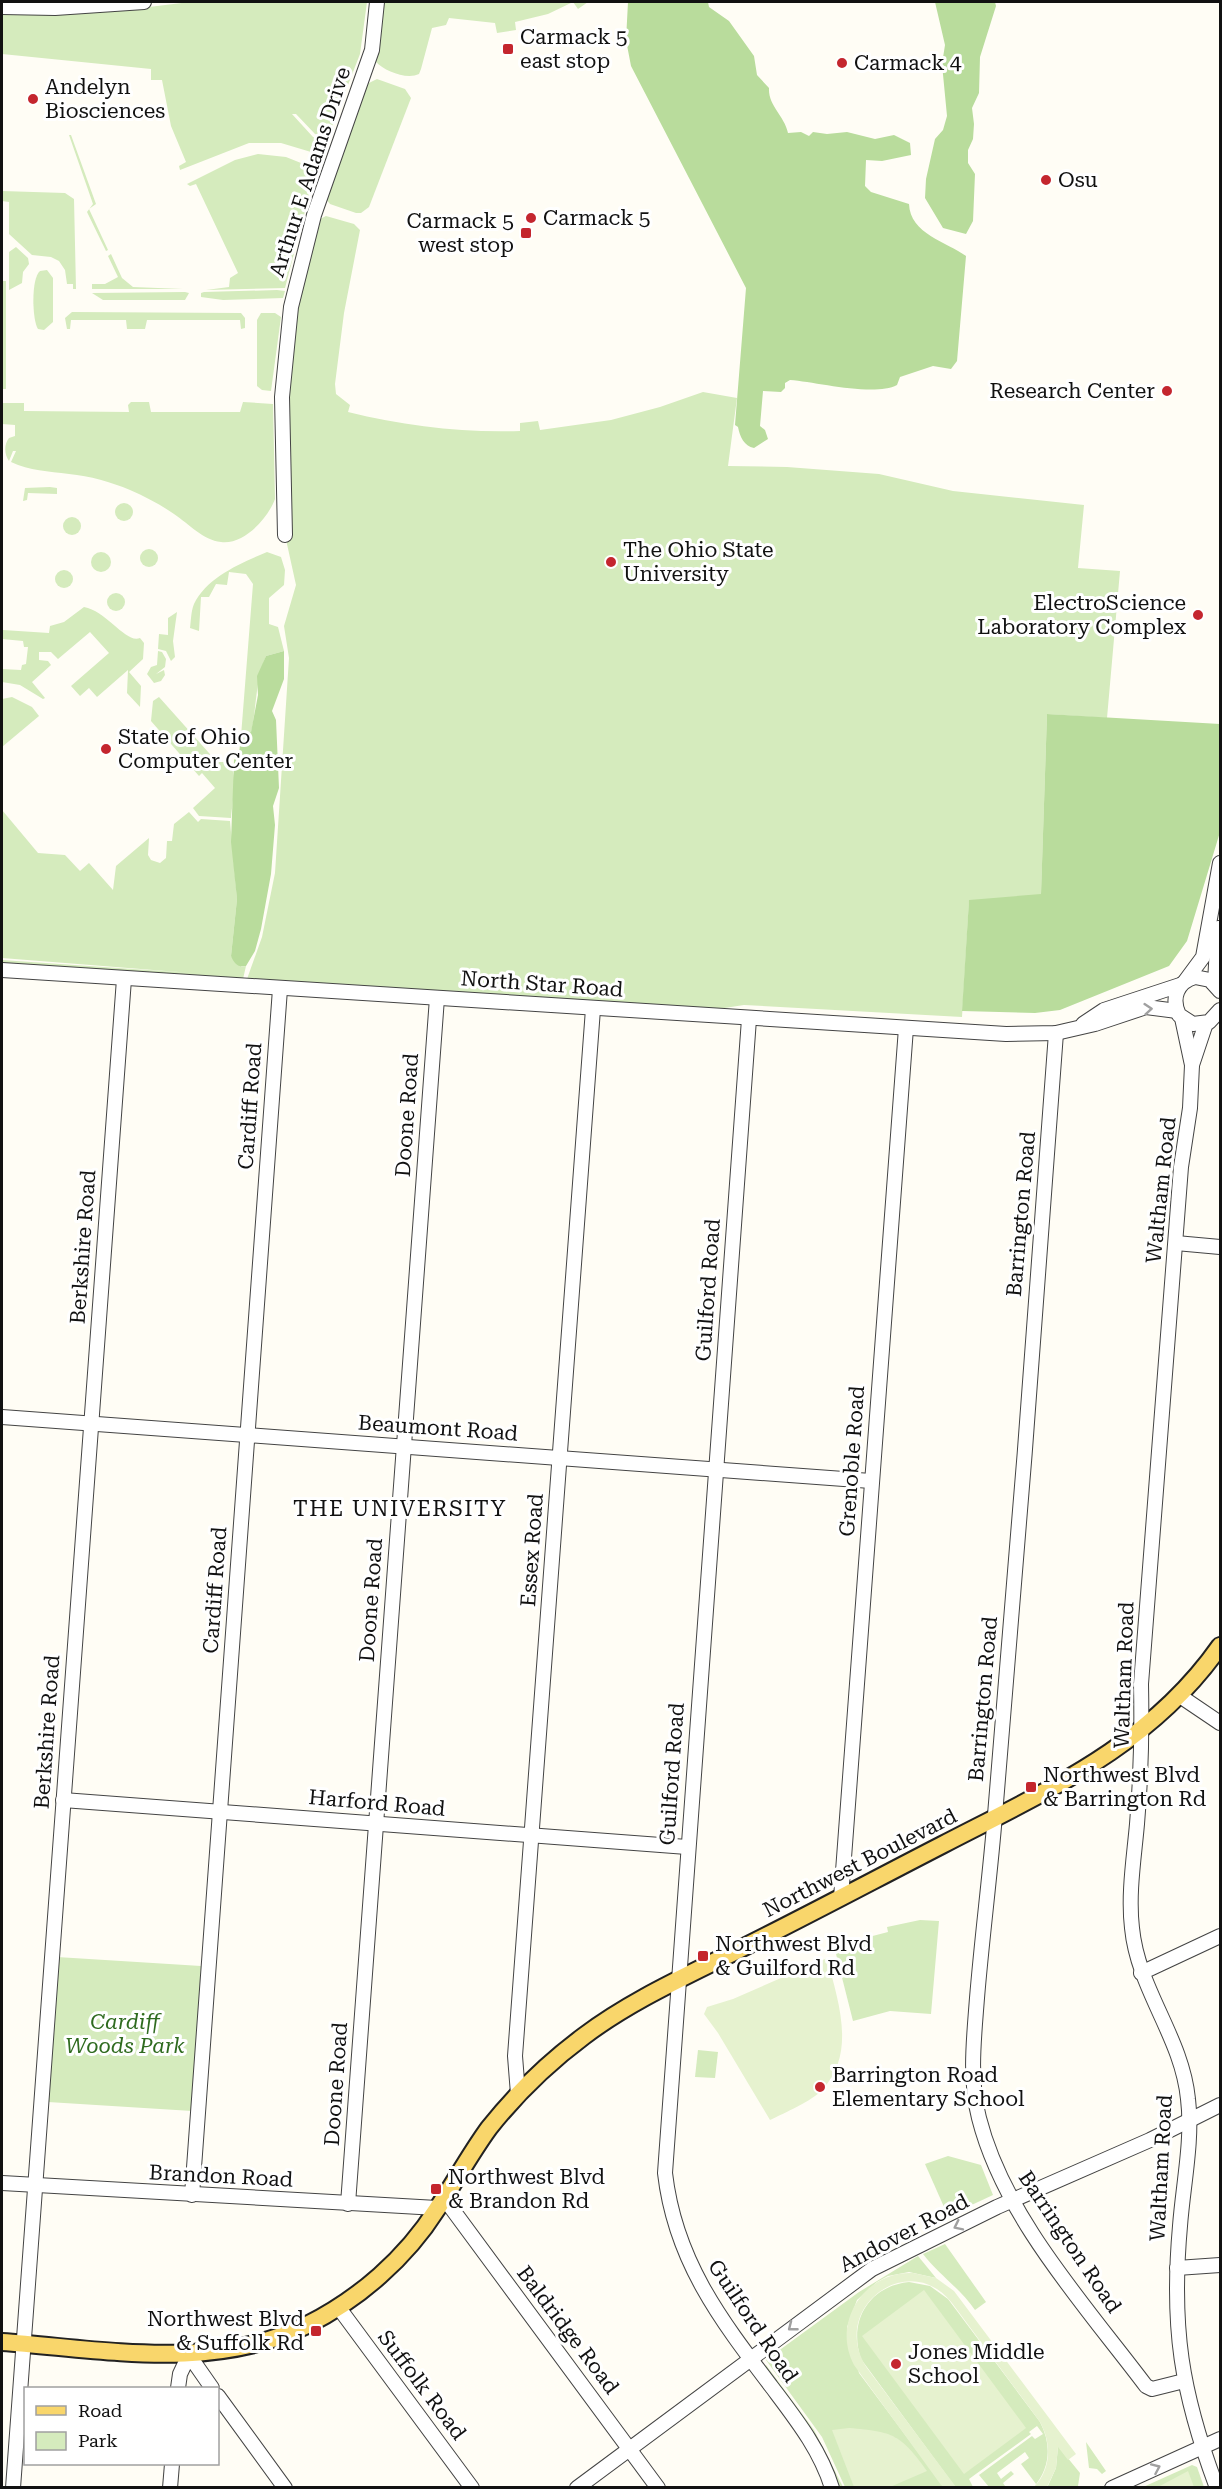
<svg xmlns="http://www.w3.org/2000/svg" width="1222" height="2489" font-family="'Roboto Serif',serif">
<rect width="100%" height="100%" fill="#fffdf5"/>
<g fill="#d5ebbd">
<path d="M 190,2 L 367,2 L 360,54 L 327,139 L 315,134 L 296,114 L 292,114 L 313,137 L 326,142 L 321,155 L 281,143 L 249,143 L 180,170 L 179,166 L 186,162 L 171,126 L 162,80 L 151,80 L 151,69 L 2,54 L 2,14 L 124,10 Z"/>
<path d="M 383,2 L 588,2 L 578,9 L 573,2 L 548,14 L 515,22 L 516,30 L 497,33 L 495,23 L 449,18 L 446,25 L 432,28 L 421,69 L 419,74 C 407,80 384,71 376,62 Z"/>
<path d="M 377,79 L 405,89 L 411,98 L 369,207 L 361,213 L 356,213 L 330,204 L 325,198 L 365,85 Z"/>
<path d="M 69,135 L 71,135 L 96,204 L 89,209 L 108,250 L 106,251 L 87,212 L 93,204 Z"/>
<path d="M 258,154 L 286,157 L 316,169 L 285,288 L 206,290 L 229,287 L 230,278 L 238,273 L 196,184 L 190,186 L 187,184 L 235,160 Z"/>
<path d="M 2,191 L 65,193 L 74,199 L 76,289 L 73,289 L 73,284 L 67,284 L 65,270 L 59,261 L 51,257 L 32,255 L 9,234 L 9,202 L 2,201 Z"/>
<path d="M 326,216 L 354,224 L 360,230 L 344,313 L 335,384 L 336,394 L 350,405 L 348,412 C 405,426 462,433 520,431 L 520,423 L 538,421 L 540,430 L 611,420 L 660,407 L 703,392 L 737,398 L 728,466 L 787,467 L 879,474 L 953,491 L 1084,505 L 1078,568 L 1120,571 L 1107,718 L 1047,714 L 1041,895 L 969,901 L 962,1017 L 744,1005 L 718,1009 L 247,979 L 262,937 L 275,873 L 289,658 L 284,626 L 296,585 L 285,535 L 292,534 C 282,456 286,372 300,295 C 304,269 313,244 320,219 Z"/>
<path d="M 16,247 L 28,258 L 29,264 L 23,272 L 22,283 L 9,290 L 9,252 Z"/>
<path d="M 111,254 L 122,278 L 133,287 L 183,289 L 92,289 L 92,284 L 105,284 L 118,277 L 108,256 Z"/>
<path d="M 47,270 L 53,278 L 53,322 L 44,330 L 38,329 C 32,320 31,278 40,271 Z"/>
<rect x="2" y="281" width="4" height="108"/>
<path d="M 277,290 L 285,291 L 283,298 L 223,300 L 201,297 L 201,293 L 204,292 Z"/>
<path d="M 185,292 L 189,293 L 185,300 L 103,300 L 92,293 Z"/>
<path d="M 72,312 L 241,313 L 245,318 L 245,328 L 241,329 L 240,320 L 147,320 L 145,329 L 127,329 L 126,320 L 71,320 L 70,329 L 67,329 L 65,318 Z"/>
<path d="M 261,313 L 275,313 L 281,317 L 271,391 L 262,390 L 257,386 L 257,320 Z"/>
<path d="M 131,402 L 149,402 L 151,412 L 240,412 L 243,402 L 273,404 L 275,499 C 268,518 244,545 221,542 C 203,540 189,524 174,514 C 161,505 146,497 130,490 C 111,482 90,476 69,474 C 48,471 30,471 11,462 L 16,451 L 13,451 L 9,461 C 4,454 4,444 9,438 L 15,436 L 15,425 L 2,424 L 2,403 L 24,403 L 24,411 L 129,412 L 128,405 Z"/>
<path d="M 50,487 L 57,488 L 57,494 L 28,493 L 27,500 L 23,501 L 25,488 Z"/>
<circle cx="124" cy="512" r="9"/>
<circle cx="72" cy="526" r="9"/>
<circle cx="149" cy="558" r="9"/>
<path d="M 267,552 L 281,557 L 285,570 L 284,585 L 269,598 L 269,624 L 278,627 L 284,651 L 266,656 C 255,681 257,706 251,733 L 241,736 L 253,584 L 246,574 L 229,572 L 227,585 L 216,584 L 209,597 L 201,597 L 199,631 L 190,628 C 191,621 191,611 194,604 C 207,577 241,563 267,552 Z"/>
<circle cx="101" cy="562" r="10"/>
<circle cx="64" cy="579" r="9"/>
<circle cx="116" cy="602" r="9"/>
<path d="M 84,607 C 107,611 126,644 140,638 L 144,643 L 143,659 L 129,672 L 141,686 L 140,707 L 127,693 L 128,670 L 97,697 L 89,688 L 80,696 L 71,686 L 109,653 L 90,632 L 58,659 L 51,652 L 39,652 L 39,660 L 48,661 L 51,665 L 32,682 L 45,698 L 43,699 L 20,685 L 2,682 L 2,669 L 21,670 L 22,665 L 26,664 L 28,647 L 24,647 L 23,641 L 2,639 L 2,642 L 2,621 L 3,630 L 49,633 L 50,626 L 64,622 Z"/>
<path d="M 177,612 L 173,641 L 175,657 L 171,661 L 166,651 L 158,649 L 159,634 L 168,635 L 168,618 Z"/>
<path d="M 158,651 L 162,652 L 166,659 L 165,667 L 156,674 L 164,670 L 165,675 L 161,681 L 154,683 L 147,674 L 151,667 L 157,665 Z"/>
<path d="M 12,697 L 32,707 L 39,716 L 2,747 L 2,699 Z"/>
<path d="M 159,697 L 217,762 L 228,762 C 239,773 232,803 231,818 L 199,816 L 193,808 L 215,788 L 202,773 L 199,776 L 151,721 L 153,701 Z"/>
<path d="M 2,810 L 38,853 L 65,855 L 80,871 L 89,863 L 113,890 L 116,866 L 149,838 L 148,855 L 151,860 L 160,863 L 166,858 L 167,841 L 172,841 L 174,824 L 189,812 L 198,822 L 201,819 L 230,821 L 237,899 L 231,956 L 242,967 L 246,966 L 243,979 L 2,963 L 2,960 L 191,973 L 2,958 Z"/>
<path d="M 920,1920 L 939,1921 L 931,2014 L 890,2011 L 853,2021 L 834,1946 L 888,1932 L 887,1927 Z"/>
<path d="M 57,1957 L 201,1966 L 192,2111 L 48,2102 Z"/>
<path d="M 698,2050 L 718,2052 L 715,2078 L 695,2077 Z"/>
<path d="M 948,2156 L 981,2165 L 993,2195 L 948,2216 L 925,2164 Z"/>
<path d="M 945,2244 L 986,2302 L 975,2310 C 960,2288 939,2275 923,2254 Z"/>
<path d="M 918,2256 L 936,2278 L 909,2272 L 888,2276 L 877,2282 L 857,2300 L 847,2327 L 859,2373 L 944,2487 L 845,2487 L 822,2437 L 766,2360 L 859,2292 Z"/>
<path d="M 909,2282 L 930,2286 L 948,2299 L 1040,2422 C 1052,2445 1050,2468 1034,2487 L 1036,2484 L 1021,2464 L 1029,2458 L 1025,2452 L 997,2473 L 1001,2479 L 1011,2471 L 1014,2474 L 1003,2483 L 1005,2486 L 989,2487 L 979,2475 L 1032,2436 L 1035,2439 L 1043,2434 L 1037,2426 L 1029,2432 L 1031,2434 L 969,2479 L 973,2487 L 956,2488 L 861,2359 C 848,2321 869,2286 909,2282 Z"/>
<path d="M 766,2365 L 814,2430 L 843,2487 L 838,2487 L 764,2367 Z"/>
<path d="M 1086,2442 L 1106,2471 L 1102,2474 L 1097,2469 L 1089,2468 Z"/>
<path d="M 1058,2446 L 1080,2473 L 1078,2486 L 1047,2488 L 1056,2468 Z"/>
<path d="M 1192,2465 L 1197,2467 L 1204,2487 L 1141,2488 Z"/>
</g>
<g fill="#b9dc9c">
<path d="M 628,2 L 708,2 L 709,7 L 729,21 L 754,56 L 757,75 L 769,88 C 768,106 784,115 788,133 L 801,132 L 809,136 L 813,132 L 827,134 L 847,132 L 875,139 L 894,135 L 910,143 L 911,155 L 882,161 L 866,160 L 865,186 L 871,192 L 909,204 C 910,234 947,242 966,256 L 957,361 L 951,369 L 933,366 L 900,377 L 897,385 C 874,397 817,382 790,380 L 785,383 L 785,388 L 781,392 L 763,391 L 760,426 L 765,430 L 768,439 L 754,448 C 744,446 740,437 738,427 L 735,425 L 746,288 L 631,66 L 626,40 Z"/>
<path d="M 935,2 L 995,2 L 996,6 L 980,57 L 979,93 L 972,108 L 974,124 L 973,139 L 968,150 L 968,163 L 975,174 L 973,221 L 966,234 L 943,228 L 925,198 L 926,179 L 935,139 L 943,130 L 947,116 L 942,64 L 945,45 Z"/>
<path d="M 284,651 L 284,679 L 272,711 L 276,720 L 279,788 L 273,806 L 275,825 L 271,874 L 261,929 L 255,951 L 246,966 C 238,968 234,963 231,956 L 237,899 L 231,842 L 234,760 L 239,754 L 241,736 L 251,732 L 258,695 L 257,676 L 266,656 Z"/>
<path d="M 1047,714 L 1220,724 L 1220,832 L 1187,941 L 1169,966 L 1060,1010 L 1035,1013 L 962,1011 L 969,900 L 1041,894 Z"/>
</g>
<g fill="#e6f2cf">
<path d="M 827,1958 C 838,2001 857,2053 822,2090 C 812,2101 784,2113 770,2120 L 718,2033 L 704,2014 L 707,2007 L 733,1999 Z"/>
<path d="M 913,2273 L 936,2278 L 954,2291 L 1076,2454 L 1068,2460 L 1058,2447 L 1056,2468 L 1047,2487 L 1034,2487 C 1051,2469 1052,2444 1040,2422 L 952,2303 C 909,2248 828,2308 867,2368 L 956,2487 L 944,2487 L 941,2485 L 854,2365 C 831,2322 865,2271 913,2273 Z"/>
<path d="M 924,2290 L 1026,2428 L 964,2474 L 862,2336 Z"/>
<path d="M 849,2428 C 894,2432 900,2434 927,2471 L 890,2487 L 854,2487 L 832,2430 Z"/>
<path d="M 1188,2471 L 1194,2487 L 1158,2487 Z"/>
</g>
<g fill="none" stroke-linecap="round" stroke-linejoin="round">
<defs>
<g id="minor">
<path d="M 2,7 L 55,8 L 144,2"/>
<path d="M 285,535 L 282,397 L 291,307 L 314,215 L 372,50 L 377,2"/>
<path d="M 2,970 L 1006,1034 L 1056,1033 L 1095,1024 L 1146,1007 L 1177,1011"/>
<path d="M 1186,980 L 1203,957 L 1220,863"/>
<path d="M 1215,983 L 1218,928"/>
<path d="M 1220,991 L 1210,980 L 1195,977 C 1177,982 1171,998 1179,1015 L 1193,1024 L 1209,1022 L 1220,1010"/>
<path d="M 1182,1018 L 1192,1065"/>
<path d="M 749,1019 L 665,2173 C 675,2260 720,2319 771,2386 C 795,2418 820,2449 832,2488"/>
<path d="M 1206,1023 L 1192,1065 L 1190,1108 L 1181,1167 L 1141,1684 C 1142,1731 1141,1777 1137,1824 C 1134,1858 1128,1894 1132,1928 C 1138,1990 1182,2037 1188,2099 C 1193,2140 1183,2185 1180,2226 C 1171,2327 1181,2392 1217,2488"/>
<path d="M 1083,1024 L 1104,1010 L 1180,985"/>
<path d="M 1056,1033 C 1038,1293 1017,1555 995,1815 C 990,1876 982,1937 977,1998 C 974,2038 969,2079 979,2118 C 1004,2217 1085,2305 1146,2386 L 1152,2389 L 1184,2381"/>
<path d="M 1176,1243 L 1220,1247"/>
<path d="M 2,1417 L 871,1481"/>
<path d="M 1180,1696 L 1220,1723"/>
<path d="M 63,1800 L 687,1847"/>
<path d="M 841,1898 L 906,1028"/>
<path d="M 1141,1973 L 1220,1936"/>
<path d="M 518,2094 L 515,2056 L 593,1009"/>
<path d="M 2,2183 L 437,2208"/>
<path d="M 192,2195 L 280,989"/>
<path d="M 444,2198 L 658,2488"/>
<path d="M 348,2204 L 437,998"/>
<path d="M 1177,2268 L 1220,2265"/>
<path d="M 339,2308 L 472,2488"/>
<path d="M 178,2388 L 180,2374 L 189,2355 L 212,2388"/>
<path d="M 218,2396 L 285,2488"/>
<path d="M 13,2488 L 124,979"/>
<path d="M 170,2488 L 172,2464"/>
<path d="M 577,2488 L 872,2269 L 997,2207 L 1150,2140 L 1220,2105"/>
<path d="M 1112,2488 L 1220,2439"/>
</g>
<path id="major" d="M 2,2342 C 102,2349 212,2372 307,2325 C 359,2299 406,2258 437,2209 C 455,2182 470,2154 489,2128 C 516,2094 549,2062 584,2036 C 629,2002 682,1978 732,1953 C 803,1918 872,1881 942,1845 C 1048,1790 1150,1746 1220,1646"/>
</defs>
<use href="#minor" stroke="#444" stroke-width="16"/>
<use href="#major" stroke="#222" stroke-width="20"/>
<use href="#minor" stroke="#fff" stroke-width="14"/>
<use href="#major" stroke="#f9d66b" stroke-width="16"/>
</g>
<defs><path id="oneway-chevron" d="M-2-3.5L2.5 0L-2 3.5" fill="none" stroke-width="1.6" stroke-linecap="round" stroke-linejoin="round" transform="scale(1.5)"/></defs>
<g stroke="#a0a0a0">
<use href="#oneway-chevron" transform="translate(1148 1009) rotate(-5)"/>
<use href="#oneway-chevron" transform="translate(958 2226) rotate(154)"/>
<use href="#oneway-chevron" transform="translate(792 2327) rotate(142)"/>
<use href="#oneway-chevron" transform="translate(1156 2468) rotate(-24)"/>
</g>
<g fill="#c4262e" stroke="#fff" stroke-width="2">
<rect x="502" y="43" width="12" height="12" rx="3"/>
<circle cx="842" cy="63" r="6"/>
<circle cx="33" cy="99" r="6"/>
<circle cx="1046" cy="180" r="6"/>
<circle cx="531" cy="218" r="6"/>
<rect x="520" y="227" width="12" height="12" rx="3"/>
<circle cx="1167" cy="391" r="6"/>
<circle cx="611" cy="562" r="6"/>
<circle cx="1198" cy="615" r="6"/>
<circle cx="106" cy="749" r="6"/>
<rect x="1025" y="1781" width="12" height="12" rx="3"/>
<rect x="697" y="1950" width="12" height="12" rx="3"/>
<circle cx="820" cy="2087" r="6"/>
<rect x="430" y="2183" width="12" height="12" rx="3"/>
<rect x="310" y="2325" width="12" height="12" rx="3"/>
<circle cx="896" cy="2364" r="6"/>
</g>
<g text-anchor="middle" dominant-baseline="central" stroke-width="6" stroke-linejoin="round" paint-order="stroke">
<g font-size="21" fill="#111" stroke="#fff" text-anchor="start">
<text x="520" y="37">Carmack 5<tspan x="520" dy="24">east stop</tspan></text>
<text x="854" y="63">Carmack 4</text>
<text x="45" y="87">Andelyn<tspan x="45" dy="24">Biosciences</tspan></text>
<text x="1058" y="180">Osu</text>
<text x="543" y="218">Carmack 5</text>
<text x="514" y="221" text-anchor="end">Carmack 5<tspan x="514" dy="24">west stop</tspan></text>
<text x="1155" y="391" text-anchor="end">Research Center</text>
<text x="623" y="550">The Ohio State<tspan x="623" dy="24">University</tspan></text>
<text x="1186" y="603" text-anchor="end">ElectroScience<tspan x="1186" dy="24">Laboratory Complex</tspan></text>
<text x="118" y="737">State of Ohio<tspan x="118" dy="24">Computer Center</tspan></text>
<text x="1043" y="1775">Northwest Blvd<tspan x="1043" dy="24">&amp; Barrington Rd</tspan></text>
<text x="715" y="1944">Northwest Blvd<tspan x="715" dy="24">&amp; Guilford Rd</tspan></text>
<text x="832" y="2075">Barrington Road<tspan x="832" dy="24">Elementary School</tspan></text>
<text x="448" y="2177">Northwest Blvd<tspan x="448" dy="24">&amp; Brandon Rd</tspan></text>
<text x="304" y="2319" text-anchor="end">Northwest Blvd<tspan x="304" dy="24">&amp; Suffolk Rd</tspan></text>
<text x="908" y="2352">Jones Middle<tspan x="908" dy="24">School</tspan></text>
</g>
<g font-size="21" fill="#111" stroke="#fff">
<text transform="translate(310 172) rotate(-72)">Arthur E Adams Drive</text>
<text transform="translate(542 984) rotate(4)">North Star Road</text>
<text transform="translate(250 1106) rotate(-86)">Cardiff Road</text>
<text transform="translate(407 1115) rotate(-86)">Doone Road</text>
<text transform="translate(1161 1190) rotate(-84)">Waltham Road</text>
<text transform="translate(1021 1214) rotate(-85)">Barrington Road</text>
<text transform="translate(83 1247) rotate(-86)">Berkshire Road</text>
<text transform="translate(708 1290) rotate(-86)">Guilford Road</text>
<text transform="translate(438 1428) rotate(4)">Beaumont Road</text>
<text transform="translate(852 1461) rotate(-86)">Grenoble Road</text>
<text transform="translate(532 1550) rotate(-86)">Essex Road</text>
<text transform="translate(215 1590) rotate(-86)">Cardiff Road</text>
<text transform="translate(371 1600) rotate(-86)">Doone Road</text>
<text transform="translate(1124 1675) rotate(-88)">Waltham Road</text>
<text transform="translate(983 1699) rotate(-85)">Barrington Road</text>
<text transform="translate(47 1732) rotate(-86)">Berkshire Road</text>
<text transform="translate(672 1774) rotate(-86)">Guilford Road</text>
<text transform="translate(377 1803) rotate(5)">Harford Road</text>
<text transform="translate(860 1863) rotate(-27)">Northwest Boulevard</text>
<text transform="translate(336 2084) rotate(-86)">Doone Road</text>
<text transform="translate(1161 2168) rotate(-87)">Waltham Road</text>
<text transform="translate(221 2176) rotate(3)">Brandon Road</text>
<text transform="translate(904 2233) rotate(-28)">Andover Road</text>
<text transform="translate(1070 2242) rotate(56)">Barrington Road</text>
<text transform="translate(753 2321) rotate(56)">Guilford Road</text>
<text transform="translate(568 2330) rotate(53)">Baldridge Road</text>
<text transform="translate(422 2385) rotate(53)">Suffolk Road</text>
</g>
<g font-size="21" font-style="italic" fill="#2f6b1f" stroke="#fff">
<text x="125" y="2022">Cardiff<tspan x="125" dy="24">Woods Park</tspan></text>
</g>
<g font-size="22" letter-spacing="1.5" fill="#111" stroke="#fff">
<text x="400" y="1508">THE UNIVERSITY</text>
</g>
</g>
<rect width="1222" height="2489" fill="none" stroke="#111111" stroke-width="6"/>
<rect x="24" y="2387" width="195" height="78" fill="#ffffff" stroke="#a0a0a0" stroke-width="1.5"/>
<rect x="36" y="2406" width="30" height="9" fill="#f9d66b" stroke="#a0a0a0" stroke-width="1.5"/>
<text x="78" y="2417" font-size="18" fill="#111111">Road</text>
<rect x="36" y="2432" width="30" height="18" fill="#d5ebbd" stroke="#a0a0a0" stroke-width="1.5"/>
<text x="78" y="2447" font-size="18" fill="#111111">Park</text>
</svg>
